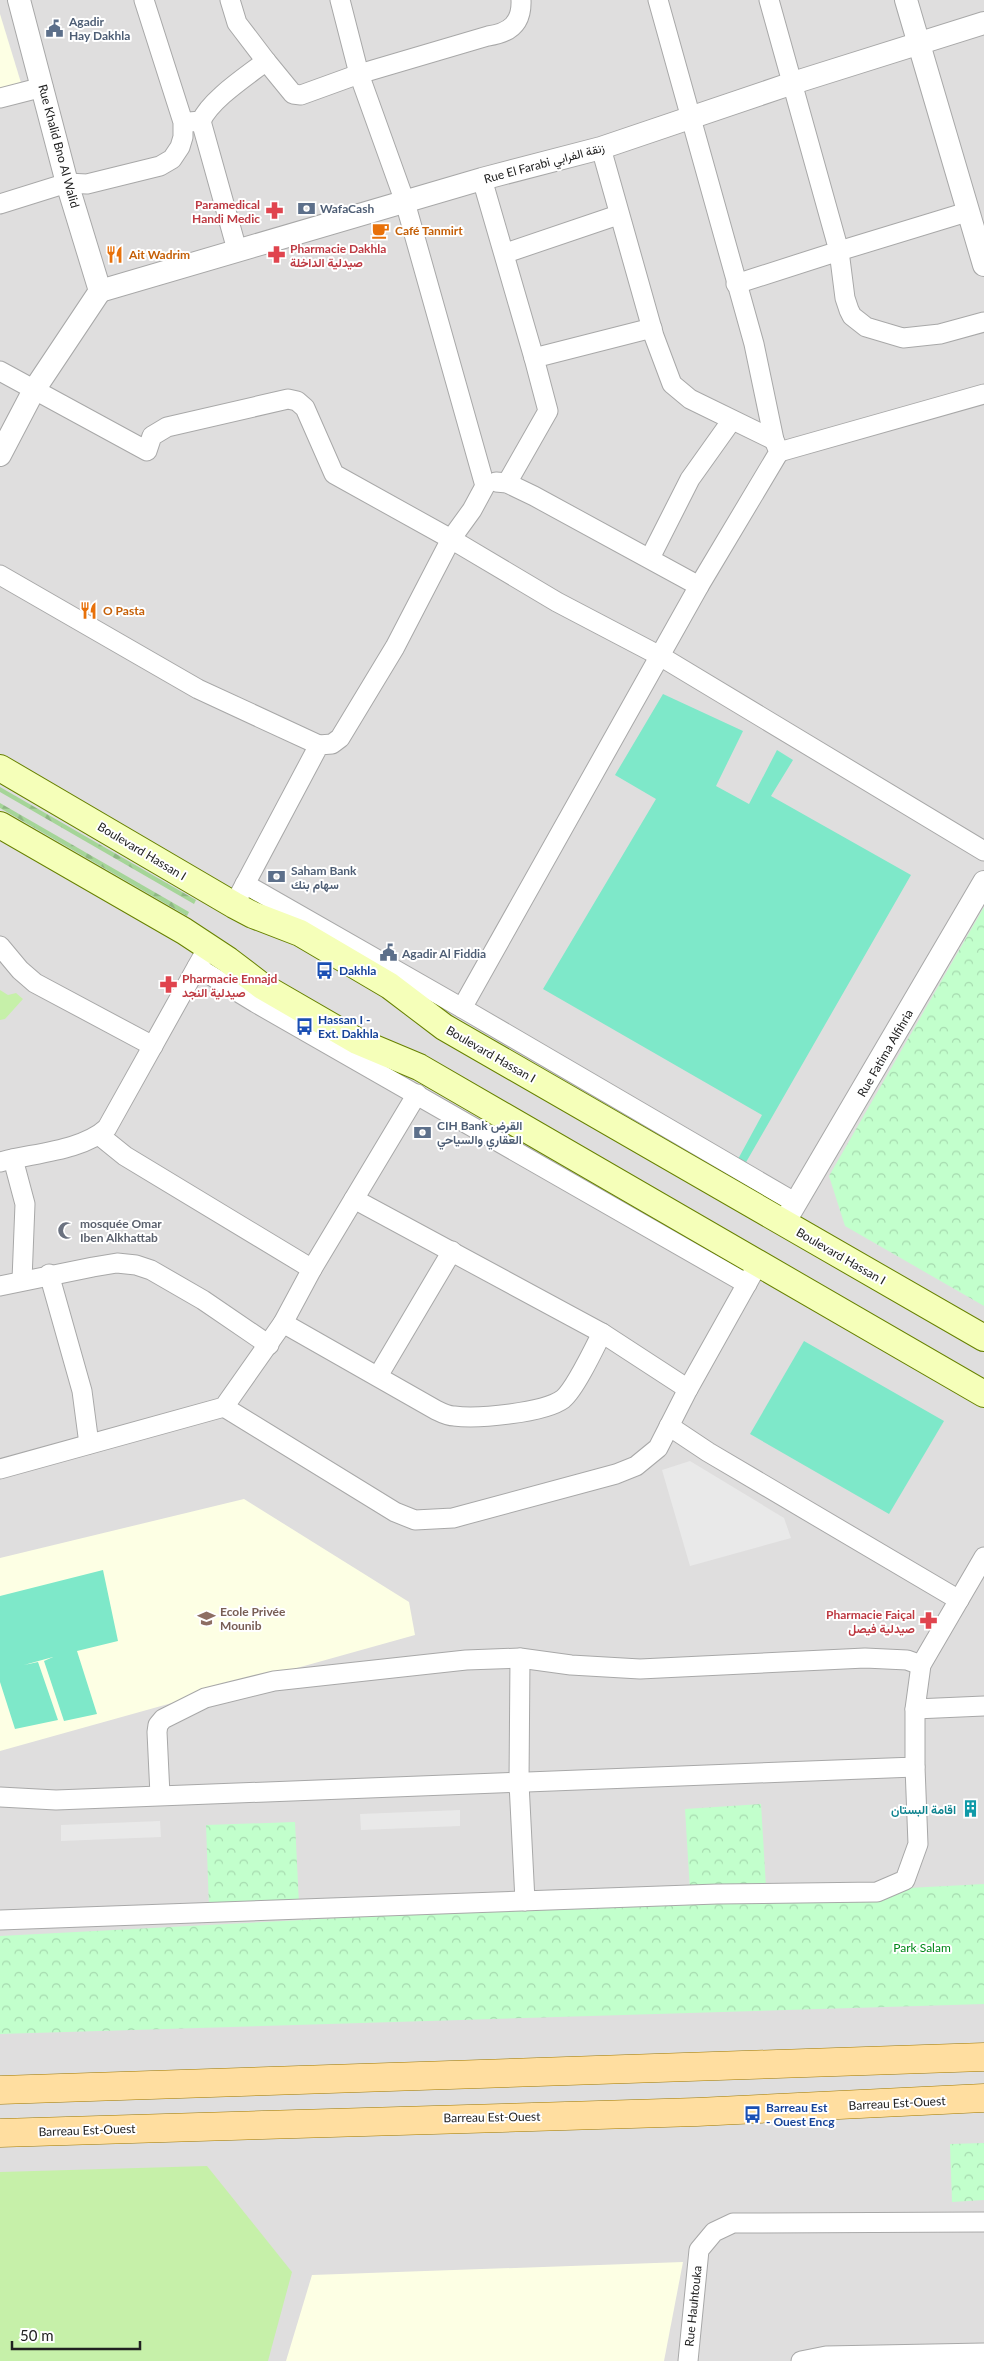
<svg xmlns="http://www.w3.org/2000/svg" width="984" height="2361" font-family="Lato,Vazirmatn,sans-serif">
<defs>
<pattern id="forest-firs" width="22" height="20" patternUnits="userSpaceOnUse" patternTransform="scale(1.25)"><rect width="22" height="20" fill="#a5d598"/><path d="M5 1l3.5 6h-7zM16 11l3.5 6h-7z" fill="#8eb783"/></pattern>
<pattern id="park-crowns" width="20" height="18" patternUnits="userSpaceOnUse" patternTransform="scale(1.25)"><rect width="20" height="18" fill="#c2ffcc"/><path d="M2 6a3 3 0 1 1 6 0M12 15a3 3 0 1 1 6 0" fill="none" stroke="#a6daaf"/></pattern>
</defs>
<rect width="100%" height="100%" fill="#f2f0e7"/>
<rect fill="#dfdede" x="0" y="0" width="984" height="2361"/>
<g fill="#fdffe4">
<path d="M 0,14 L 22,86 L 0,92 Z"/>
<path d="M 244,1499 L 409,1602 L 415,1635 L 0,1751 L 0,1558 Z"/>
<path d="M 683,2262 L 664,2361 L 286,2361 L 312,2275 Z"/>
</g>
<g fill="#c6f0a9">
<path d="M 0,990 L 8,995 L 16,993 L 23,999 L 5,1019 L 0,1020 Z"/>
<path d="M 207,2166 L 292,2272 L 268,2361 L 0,2361 L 0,2172 Z"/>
</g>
<g fill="url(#forest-firs)">
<path d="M 0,787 L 196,900 L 194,904 L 0,792 Z"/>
<path d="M 0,803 L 189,912 L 187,916 L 0,808 Z"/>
</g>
<g fill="url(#park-crowns)">
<path d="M 984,907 L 984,1306 L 845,1226 L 829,1176 Z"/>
<path d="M 761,1804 L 766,1887 L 690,1891 L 685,1809 Z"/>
<path d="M 295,1822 L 299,1904 L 209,1907 L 206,1825 Z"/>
<path d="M 984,1884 L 984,2004 L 0,2034 L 0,1936 Z"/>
<path d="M 984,2143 L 984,2200 L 952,2202 L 950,2144 Z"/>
</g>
<g fill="#7ee8c9">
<path d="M 663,694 L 743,731 L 716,786 L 749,804 L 777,750 L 793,760 L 771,796 L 911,875 L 745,1164 L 737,1161 L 762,1115 L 543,989 L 656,799 L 615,775 Z"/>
<path d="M 804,1341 L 944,1421 L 889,1514 L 750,1434 Z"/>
<path d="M 103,1570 L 118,1641 L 77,1651 L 97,1714 L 64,1721 L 44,1661 L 53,1657 L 24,1665 L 38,1662 L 58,1720 L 15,1729 L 0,1682 L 0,1596 Z"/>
</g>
<g fill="#e9e9e9">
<path d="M 690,1461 L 784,1518 L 791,1538 L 690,1566 L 662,1470 Z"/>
<path d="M 460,1810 L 460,1826 L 361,1830 L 360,1814 Z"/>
<path d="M 160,1821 L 161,1837 L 61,1841 L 61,1825 Z"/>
</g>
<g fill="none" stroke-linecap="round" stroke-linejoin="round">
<defs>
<g id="minor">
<path d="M 266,61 L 293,94 L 301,95 L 359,74 L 488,36 C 510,33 522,23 521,0"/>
<path d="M 0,98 L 43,87"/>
<path d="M 201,121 C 211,99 247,76 266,61 L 237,23 L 230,0"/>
<path d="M 189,122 L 201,121 L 237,250"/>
<path d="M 601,148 L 654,336 L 672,384 L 690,399 L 774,440"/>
<path d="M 482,179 L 534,358"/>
<path d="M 0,204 L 67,183 L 87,184 L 160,166 L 172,159 L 180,147 L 183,137 L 183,122 L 144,0"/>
<path d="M 967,212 L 839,251 L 845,298 L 849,310 L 852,316 L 866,327 L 903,338 L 940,334 L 984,322"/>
<path d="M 506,253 L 618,215"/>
<path d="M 736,284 L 839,251 L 769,0"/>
<path d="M 0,371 L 147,451 L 152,436 L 167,427 L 288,399 L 297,401 L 305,408 L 334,474 L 451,539 L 557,602 L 660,656 L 984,851"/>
<path d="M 779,452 L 984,394"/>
<path d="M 496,482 L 507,483 L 534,496 L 699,586"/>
<path d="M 507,483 L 548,411 L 534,358 L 652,328"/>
<path d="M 650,558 L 690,479 L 732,420"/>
<path d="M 0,575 L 198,689 L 319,745"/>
<path d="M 245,884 L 462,1008 L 796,1203"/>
<path d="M 234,905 L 319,745 L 332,744 L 340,738 L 395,647 L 451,539 L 472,510 L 485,486 L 405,202 L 359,74 L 340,0"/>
<path d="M 0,946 L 20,970 L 35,983 L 153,1046"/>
<path d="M 197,967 L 256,1003 L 747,1284"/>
<path d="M 462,1008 L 699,586 L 779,452 L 774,440 L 754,344 L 658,0"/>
<path d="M 99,1135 L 125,1156 L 312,1269"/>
<path d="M 13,1159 L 25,1204 L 22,1280"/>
<path d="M 0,1162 C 33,1153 82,1151 107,1128 L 203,956"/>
<path d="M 354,1199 L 602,1333 L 688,1389"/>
<path d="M 49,1274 L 82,1391 L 89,1444"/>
<path d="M 0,1286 L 93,1267 L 117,1263 L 136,1265 L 151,1270 L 203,1300 L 269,1345"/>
<path d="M 283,1323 L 436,1410 C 442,1413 448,1416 454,1416 C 478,1419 544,1413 563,1399 C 575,1389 594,1349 602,1333"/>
<path d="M 378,1376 L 452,1251"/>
<path d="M 224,1407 L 395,1512 L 415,1520 L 453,1518 L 616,1474 L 636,1466 L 658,1448 L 688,1389 L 758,1264"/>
<path d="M 669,1426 L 708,1452 L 959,1600"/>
<path d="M 0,1469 L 224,1407 L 283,1323 L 312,1269 L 417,1094"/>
<path d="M 520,1658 L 519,1783 L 525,1901"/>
<path d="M 915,1709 L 984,1706"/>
<path d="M 160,1795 L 157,1732 L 158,1725 L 163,1719 L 205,1698 L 274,1681 L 466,1660 L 520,1658 L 571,1665 L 640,1669 L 865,1658 L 907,1660 L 921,1665"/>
<path d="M 0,1797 L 56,1800 L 915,1767 L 915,1709 L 921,1665 L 984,1557"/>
<path d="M 0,1920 L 717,1894 L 877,1892 L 905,1880 L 918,1844 L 915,1767"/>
<path d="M 688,2361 L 699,2250 L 714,2232 L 733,2223 L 984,2222"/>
<path d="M 801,2361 L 826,2356 L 984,2353"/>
</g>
<g id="tertiary">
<path d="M 19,0 L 67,183 L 100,291"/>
<path d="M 906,0 L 984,265"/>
<path d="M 100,291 L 482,179 L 601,148 L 793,83 L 984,23"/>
<path d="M 0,455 L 34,390 L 100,291"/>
<path d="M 784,1223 L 984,882"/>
</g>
<g id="secondary">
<path d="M 0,768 L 234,905 L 253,915 L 300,933 L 390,986 L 444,1027 L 984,1338"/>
<path d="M 0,825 L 184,931 L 228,960 L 262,986 L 357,1041 L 419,1067 L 984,1394"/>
</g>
<g id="primary">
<path d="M 0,2090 L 984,2057"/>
<path d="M 0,2133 L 697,2112 L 984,2098"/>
</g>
</defs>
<use href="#minor" stroke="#a8a8a8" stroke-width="21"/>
<use href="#tertiary" stroke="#a8a8a8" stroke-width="24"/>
<use href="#secondary" stroke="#678100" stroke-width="28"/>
<use href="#primary" stroke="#9f7900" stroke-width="29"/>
<use href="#minor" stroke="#fff" stroke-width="19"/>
<use href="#tertiary" stroke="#fff" stroke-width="22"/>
<use href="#secondary" stroke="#f5ffb9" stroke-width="26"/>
<use href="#primary" stroke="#ffdea0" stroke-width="28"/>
</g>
<defs>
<symbol id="civic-bare" viewBox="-9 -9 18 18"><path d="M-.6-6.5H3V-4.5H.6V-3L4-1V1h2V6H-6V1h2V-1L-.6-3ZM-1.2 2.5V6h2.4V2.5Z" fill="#5c6f8a" stroke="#fff" stroke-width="2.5" paint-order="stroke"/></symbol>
<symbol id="bank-bare" viewBox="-9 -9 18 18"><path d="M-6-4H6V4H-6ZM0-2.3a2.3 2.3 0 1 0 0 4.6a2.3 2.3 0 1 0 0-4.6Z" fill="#5c6f8a" stroke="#fff" stroke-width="2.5" paint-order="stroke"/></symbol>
<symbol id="pharmacy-bare" viewBox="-9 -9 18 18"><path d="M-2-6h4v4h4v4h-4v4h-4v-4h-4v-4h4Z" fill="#e0444e" stroke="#fff" stroke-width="2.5" paint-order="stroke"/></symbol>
<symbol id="cafe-bare" viewBox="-9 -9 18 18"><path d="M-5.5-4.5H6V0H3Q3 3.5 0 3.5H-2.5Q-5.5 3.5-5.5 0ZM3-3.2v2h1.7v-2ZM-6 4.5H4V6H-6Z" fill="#e8710a" stroke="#fff" stroke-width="2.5" paint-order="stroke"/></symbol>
<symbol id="restaurant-bare" viewBox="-9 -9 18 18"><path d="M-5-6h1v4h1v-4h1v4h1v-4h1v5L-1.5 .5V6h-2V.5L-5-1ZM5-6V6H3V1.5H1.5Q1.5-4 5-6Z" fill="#e8710a" stroke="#fff" stroke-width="2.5" paint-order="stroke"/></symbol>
<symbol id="bus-bare" viewBox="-9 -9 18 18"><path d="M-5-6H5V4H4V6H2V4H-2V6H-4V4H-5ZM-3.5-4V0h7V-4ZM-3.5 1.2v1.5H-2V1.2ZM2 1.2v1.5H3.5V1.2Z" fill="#1a4fb4" stroke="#fff" stroke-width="2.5" paint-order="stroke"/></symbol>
<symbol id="mosque-bare" viewBox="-9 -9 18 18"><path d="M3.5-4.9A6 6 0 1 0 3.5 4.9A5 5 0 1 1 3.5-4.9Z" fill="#6b7280" stroke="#fff" stroke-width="2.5" paint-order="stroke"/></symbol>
<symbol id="school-bare" viewBox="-9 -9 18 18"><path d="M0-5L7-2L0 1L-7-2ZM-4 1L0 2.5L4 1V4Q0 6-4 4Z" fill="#8d6e63" stroke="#fff" stroke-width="2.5" paint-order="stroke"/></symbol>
<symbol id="building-bare" viewBox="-9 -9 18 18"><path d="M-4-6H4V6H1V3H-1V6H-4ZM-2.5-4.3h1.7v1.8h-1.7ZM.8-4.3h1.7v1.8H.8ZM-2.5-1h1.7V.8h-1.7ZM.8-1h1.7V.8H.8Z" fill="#0f9aa8" stroke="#fff" stroke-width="2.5" paint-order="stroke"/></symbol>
</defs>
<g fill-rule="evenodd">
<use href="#civic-bare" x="42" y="16" width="25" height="25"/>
<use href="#bank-bare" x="294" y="196" width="25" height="25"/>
<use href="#pharmacy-bare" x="262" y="198" width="25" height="25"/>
<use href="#cafe-bare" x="368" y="218" width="25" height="25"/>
<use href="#restaurant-bare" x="102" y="242" width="25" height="25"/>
<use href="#pharmacy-bare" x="264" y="242" width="25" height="25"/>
<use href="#restaurant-bare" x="76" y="598" width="25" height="25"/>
<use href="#bank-bare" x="264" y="864" width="25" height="25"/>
<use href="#civic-bare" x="376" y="940" width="25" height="25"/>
<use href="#bus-bare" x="312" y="958" width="25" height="25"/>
<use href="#pharmacy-bare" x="156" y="972" width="25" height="25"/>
<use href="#bus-bare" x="292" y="1014" width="25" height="25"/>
<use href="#bank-bare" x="410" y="1120" width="25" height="25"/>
<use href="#mosque-bare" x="54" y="1218" width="25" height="25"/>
<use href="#school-bare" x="194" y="1606" width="25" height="25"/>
<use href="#pharmacy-bare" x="916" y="1608" width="25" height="25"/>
<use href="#building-bare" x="958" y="1796" width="25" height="25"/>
<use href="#bus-bare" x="740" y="2102" width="25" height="25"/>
</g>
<g text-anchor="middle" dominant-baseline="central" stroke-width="4" stroke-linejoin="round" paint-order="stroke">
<g font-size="12" font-weight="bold" fill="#4e5e75" stroke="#fff" text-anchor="start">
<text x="69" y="21">Agadir<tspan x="69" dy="14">Hay Dakhla</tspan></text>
<text x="320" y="208">WafaCash</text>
<text x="291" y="870">Saham Bank<tspan x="291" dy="14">سهام بنك</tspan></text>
<text x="402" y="953">Agadir Al Fiddia</text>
<text x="437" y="1125">CIH Bank القرض<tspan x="437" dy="14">العقاري والسياحي</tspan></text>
</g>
<g font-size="12" fill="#212121" stroke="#fff">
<text transform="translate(59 146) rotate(75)">Rue Khalid Bno Al Walid</text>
<text transform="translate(544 163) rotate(-15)">Rue El Farabi زنقة الفرابي</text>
<text transform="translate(142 851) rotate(31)">Boulevard Hassan I</text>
<text transform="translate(885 1053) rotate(-60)">Rue Fatima Alfihria</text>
<text transform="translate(491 1054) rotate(30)">Boulevard Hassan I</text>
<text transform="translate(841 1256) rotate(30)">Boulevard Hassan I</text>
<text transform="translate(897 2103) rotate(-3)">Barreau Est-Ouest</text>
<text transform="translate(492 2117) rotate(-1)">Barreau Est-Ouest</text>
<text transform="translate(87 2130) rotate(-2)">Barreau Est-Ouest</text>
<text transform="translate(693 2306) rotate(-84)">Rue Hauhtouka</text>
</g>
<g font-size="12" font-weight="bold" fill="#be3a42" stroke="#fff" text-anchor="end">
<text x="260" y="204">Paramedical<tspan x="260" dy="14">Handi Medic</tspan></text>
<text x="290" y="248" text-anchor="start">Pharmacie Dakhla<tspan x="290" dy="14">صيدلية الداخلة</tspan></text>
<text x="182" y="978" text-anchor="start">Pharmacie Ennajd<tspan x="182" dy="14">صيدلية النجد</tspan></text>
<text x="915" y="1614">Pharmacie Faiçal<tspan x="915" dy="14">صيدلية فيصل</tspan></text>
</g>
<g font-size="12" font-weight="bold" fill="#c56008" stroke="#fff" text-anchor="start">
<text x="395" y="230">Café Tanmirt</text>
<text x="129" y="254">Ait Wadrim</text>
<text x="103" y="610">O Pasta</text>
</g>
<g font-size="12" font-weight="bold" fill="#164399" stroke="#fff" text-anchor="start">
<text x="339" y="970">Dakhla</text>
<text x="318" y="1019">Hassan I -<tspan x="318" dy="14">Ext. Dakhla</tspan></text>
<text x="766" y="2107">Barreau Est<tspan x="766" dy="14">- Ouest Encg</tspan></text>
</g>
<g font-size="12" font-weight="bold" fill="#5b616d" stroke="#fff" text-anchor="start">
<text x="80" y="1223">mosquée Omar<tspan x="80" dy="14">Iben Alkhattab</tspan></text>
</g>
<g font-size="12" font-weight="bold" fill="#785e54" stroke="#fff" text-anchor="start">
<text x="220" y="1611">Ecole Privée<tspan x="220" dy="14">Mounib</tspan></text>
</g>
<g font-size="12" font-weight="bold" fill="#0d838f" stroke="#fff" text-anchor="end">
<text x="956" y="1809">اقامة البستان</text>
</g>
<g font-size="12" fill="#028819" stroke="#fff">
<text x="922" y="1947">Park Salam</text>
</g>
</g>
<path d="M12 2341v8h128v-8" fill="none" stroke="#212121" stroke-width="2.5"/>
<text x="20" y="2341" font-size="15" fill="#212121" stroke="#ffffff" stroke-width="4" paint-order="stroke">50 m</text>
</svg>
